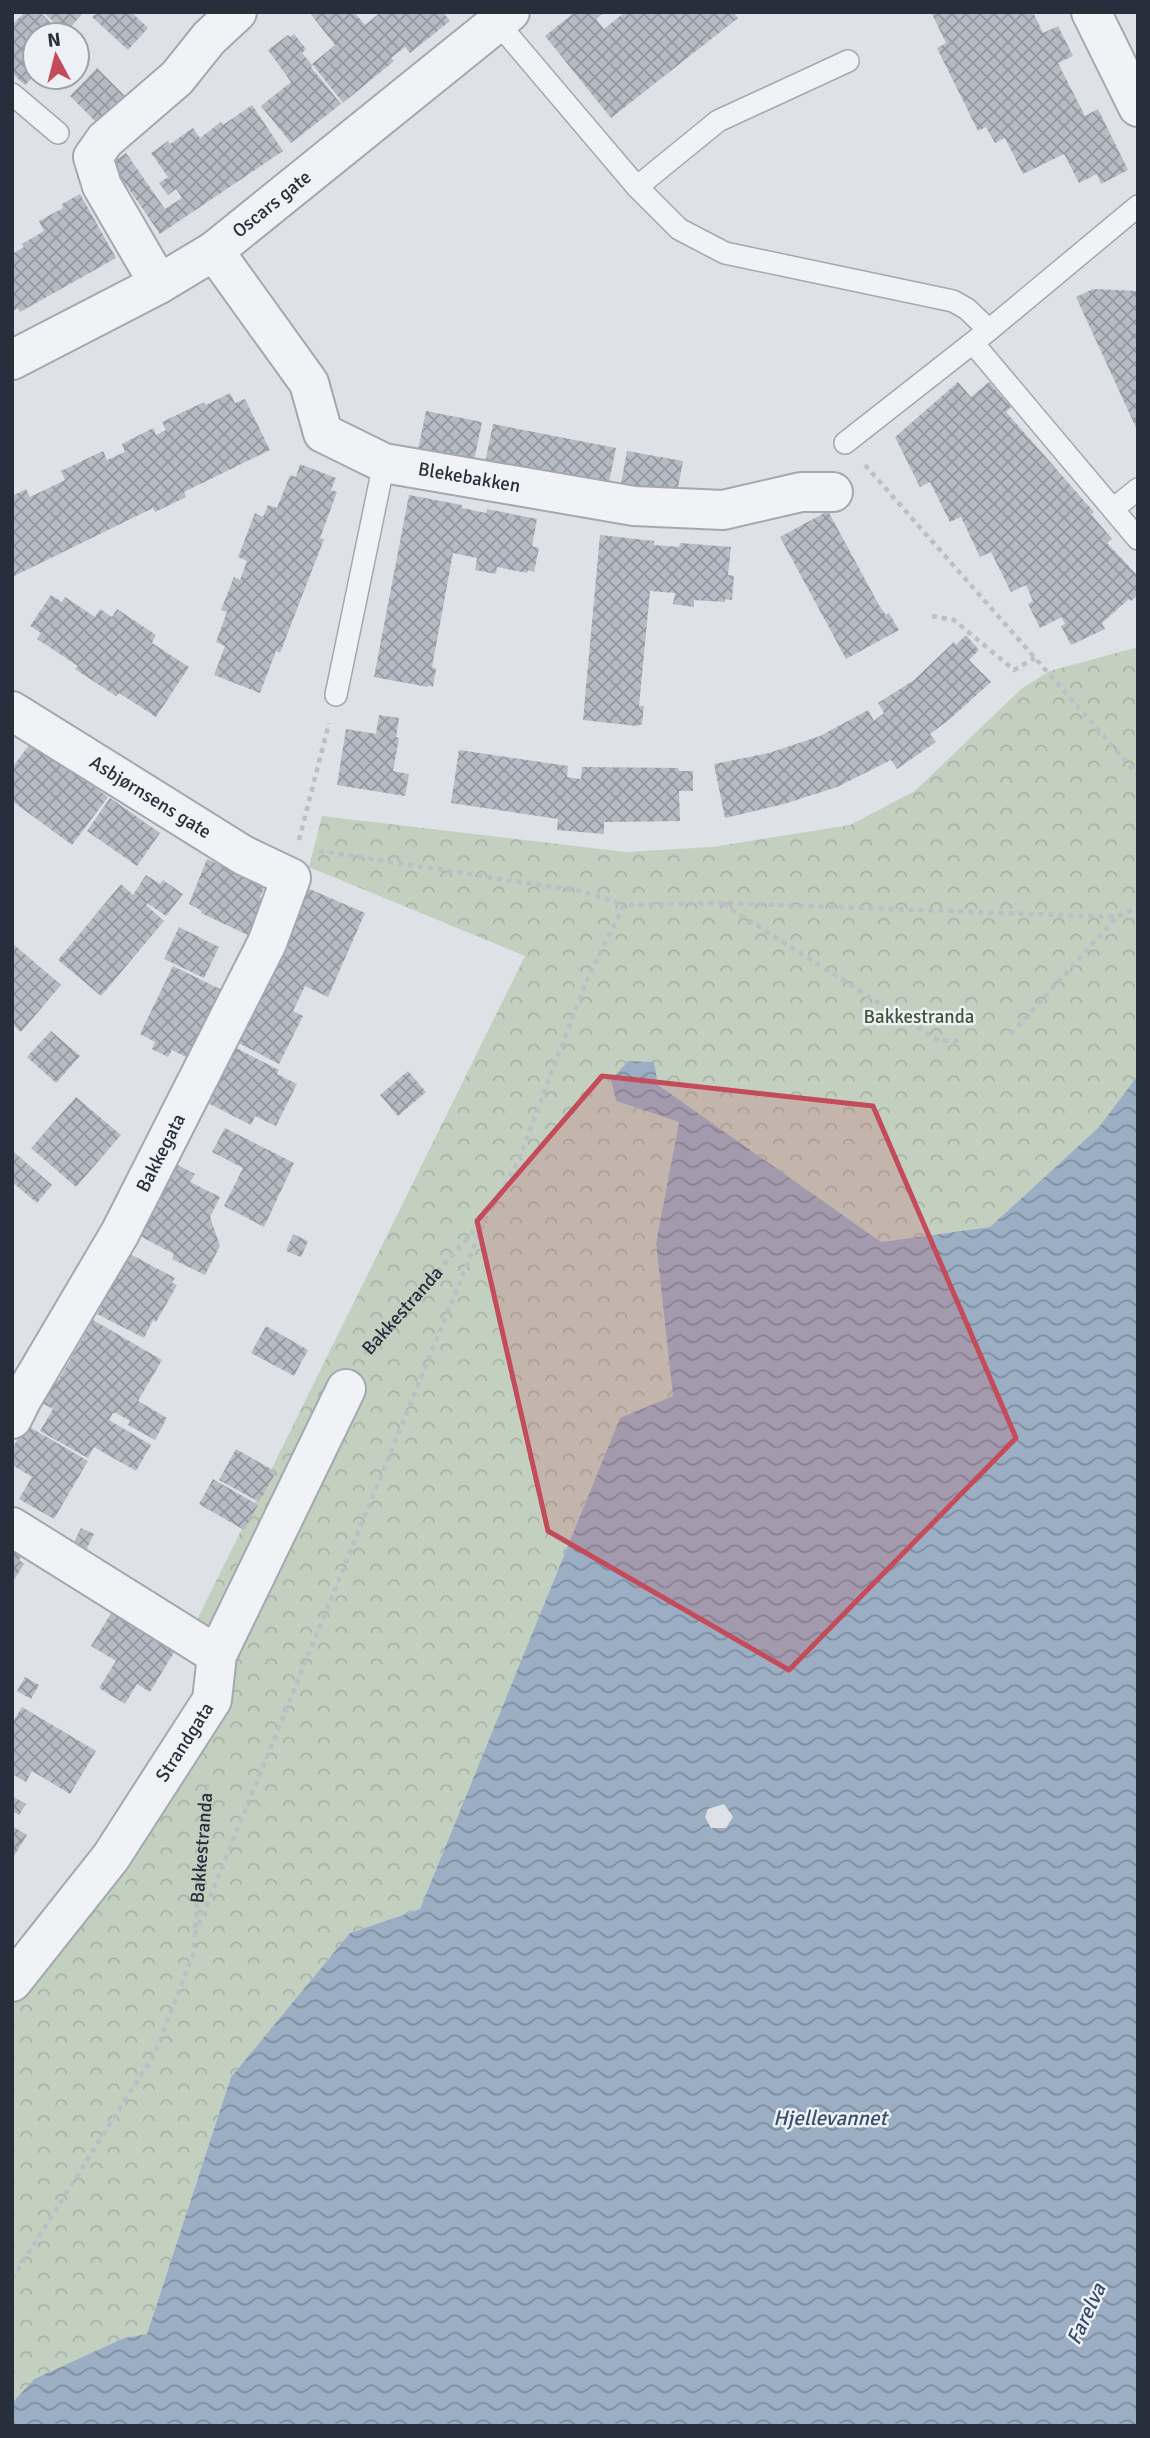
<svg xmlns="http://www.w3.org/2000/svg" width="1150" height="2438" font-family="Signika,sans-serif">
<defs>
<pattern id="park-crowns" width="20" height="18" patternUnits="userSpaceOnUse" patternTransform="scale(1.75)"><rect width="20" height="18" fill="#c3d0c0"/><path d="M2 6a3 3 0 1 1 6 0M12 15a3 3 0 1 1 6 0" fill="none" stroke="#a8b3a6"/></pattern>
<pattern id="water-waves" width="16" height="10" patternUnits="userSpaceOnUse" patternTransform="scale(1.75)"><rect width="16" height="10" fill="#9baec4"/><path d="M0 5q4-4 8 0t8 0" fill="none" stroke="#7e8ea0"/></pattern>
<pattern id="building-cross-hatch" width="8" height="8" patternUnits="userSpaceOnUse" patternTransform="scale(1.75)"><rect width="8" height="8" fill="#b6bac3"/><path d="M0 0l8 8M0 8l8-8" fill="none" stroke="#9498a0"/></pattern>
</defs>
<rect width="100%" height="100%" fill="#dee1e6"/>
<path fill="url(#park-crowns)" d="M 1138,647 L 1138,1075 L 1099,1127 L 990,1227 L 880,1242 L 657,1085 L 628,1061 L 611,1080 L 616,1101 L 679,1122 L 656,1243 L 673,1396 L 620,1419 L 420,1909 L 350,1933 L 231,2077 L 147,2334 L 124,2338 L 34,2379 L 12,2403 L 12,1980 L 212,1700 L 188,1638 L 525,956 L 309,867 L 322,816 L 625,852 L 712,847 L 850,825 L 915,791 L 1021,689 L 1050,671 Z"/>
<path fill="url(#water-waves)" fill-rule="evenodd" d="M 628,1061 L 654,1062 L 658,1085 L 881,1242 L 990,1227 L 1099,1127 L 1138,1075 L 1138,2426 L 12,2426 L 12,2403 L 34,2379 L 124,2338 L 147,2334 L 231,2077 L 350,1933 L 420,1909 L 620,1418 L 673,1396 L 656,1243 L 679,1122 L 616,1101 L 611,1080 ZM 724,1804 L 733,1817 L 726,1828 L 711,1828 L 705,1817 L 708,1809 Z"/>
<g fill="url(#building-cross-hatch)">
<path d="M 25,12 L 40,12 L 63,35 L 35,35 L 35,75 L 25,85 L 12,73 L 12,25 Z"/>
<path d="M 43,12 L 84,12 L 65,33 Z"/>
<path d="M 97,12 L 131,12 L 148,28 L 128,50 L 92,17 Z"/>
<path d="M 309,12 L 354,12 L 365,25 L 381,12 L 443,12 L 450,21 L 410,53 L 405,47 L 391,58 L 394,61 L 343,103 L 312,64 L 335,45 Z"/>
<path d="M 575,12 L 604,12 L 596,19 L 604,29 L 625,12 L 733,12 L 738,18 L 611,118 L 545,36 Z"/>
<path d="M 931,12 L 1033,12 L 1043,33 L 1058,26 L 1073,56 L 1058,63 L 1085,116 L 1098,109 L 1128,170 L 1101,184 L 1097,174 L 1079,183 L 1064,154 L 1023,174 L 1005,138 L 995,143 L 986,127 L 978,131 L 937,48 L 946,43 Z"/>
<path d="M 294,34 L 306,49 L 302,53 L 312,65 L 311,67 L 341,104 L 291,143 L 261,106 L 291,82 L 268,50 L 288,35 L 290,37 Z"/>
<path d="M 97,68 L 127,98 L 100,126 L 70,96 Z"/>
<path d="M 252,105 L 283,151 L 160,234 L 111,163 L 126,153 L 165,209 L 182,198 L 176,189 L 168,195 L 159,183 L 168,177 L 151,153 L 168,141 L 170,144 L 193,128 L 200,138 L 221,122 L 223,125 Z"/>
<path d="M 80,194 L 116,258 L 20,312 L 18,308 L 12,311 L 12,254 L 24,247 L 22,244 L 44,231 L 39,221 L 63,208 L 62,204 Z"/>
<path d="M 1093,289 L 1138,291 L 1138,432 L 1076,297 Z"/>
<path d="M 958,382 L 971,397 L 989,382 L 1011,407 L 1006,412 L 1094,512 L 1091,514 L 1112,539 L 1107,543 L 1138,576 L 1138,595 L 1131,601 L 1129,599 L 1102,623 L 1105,629 L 1071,645 L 1061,626 L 1065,624 L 1062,617 L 1040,628 L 1028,604 L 1033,601 L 1026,585 L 1011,592 L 991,552 L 980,557 L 961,517 L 950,522 L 930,482 L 920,487 L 895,437 Z"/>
<path d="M 230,393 L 235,403 L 245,399 L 270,450 L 184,492 L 186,497 L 155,512 L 153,508 L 12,577 L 12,496 L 26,489 L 30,497 L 65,480 L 61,471 L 103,451 L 107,460 L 125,452 L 122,444 L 153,428 L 156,435 L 166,430 L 162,422 L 204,402 L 206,405 Z"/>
<path d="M 426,411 L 482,422 L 474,461 L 418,450 Z"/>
<path d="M 493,424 L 616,448 L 608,487 L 485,463 Z"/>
<path d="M 627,451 L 683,461 L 676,499 L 620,489 Z"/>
<path d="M 300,464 L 336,478 L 331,490 L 337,492 L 320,538 L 324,539 L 287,635 L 280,653 L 276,651 L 260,693 L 214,675 L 225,646 L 216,642 L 227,612 L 221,610 L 234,577 L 240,580 L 247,561 L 238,557 L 255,513 L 263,517 L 268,505 L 277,508 L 290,475 L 296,477 Z"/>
<path d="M 409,495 L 462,505 L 462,508 L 486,513 L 487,509 L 537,519 L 532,546 L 539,548 L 534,572 L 528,570 L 527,573 L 497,567 L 496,574 L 475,570 L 477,558 L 453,553 L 432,667 L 436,669 L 433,687 L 428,685 L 428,687 L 374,677 Z"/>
<path d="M 828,511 L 879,605 L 886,615 L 889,613 L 899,630 L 846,659 L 780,537 Z"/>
<path d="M 600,535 L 654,541 L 654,545 L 679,547 L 680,543 L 731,547 L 728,575 L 734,576 L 732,600 L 725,599 L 725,602 L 694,600 L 694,607 L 673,604 L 675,593 L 650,591 L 639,706 L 644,706 L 642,724 L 637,726 L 583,720 Z"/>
<path d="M 51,595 L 62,602 L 65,597 L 95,617 L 100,609 L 112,617 L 117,609 L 156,635 L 152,643 L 189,667 L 156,717 L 119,693 L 116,696 L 75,669 L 78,666 L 37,639 L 41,633 L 30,626 Z"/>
<path d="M 966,635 L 979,650 L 969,660 L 991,682 L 950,719 L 930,734 L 936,742 L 897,769 L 891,760 L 837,787 L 784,804 L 725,818 L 714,764 L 769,753 L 820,736 L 868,710 L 874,721 L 884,713 L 878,703 L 914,680 L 954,642 L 956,645 Z"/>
<path d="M 379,715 L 399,718 L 396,737 L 399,738 L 393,771 L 409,774 L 405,796 L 337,785 L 346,729 L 376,734 Z"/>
<path d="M 32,741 L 108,797 L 72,845 L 12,801 L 12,768 Z"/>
<path d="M 459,750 L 568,766 L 567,777 L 581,779 L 582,767 L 678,768 L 679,771 L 693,771 L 693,791 L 679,791 L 680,821 L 604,822 L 604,834 L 557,830 L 558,819 L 451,803 Z"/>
<path d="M 110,798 L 160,833 L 137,866 L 87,831 Z"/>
<path d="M 207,859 L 265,886 L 260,897 L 270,902 L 254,938 L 201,913 L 202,911 L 189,904 Z"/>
<path d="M 146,875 L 160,884 L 163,880 L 183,894 L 166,916 L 147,903 L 146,905 L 164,921 L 101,996 L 58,960 L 121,884 L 133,895 Z"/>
<path d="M 305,887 L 365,913 L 328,997 L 305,986 L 293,1011 L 303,1016 L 279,1064 L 233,1040 Z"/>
<path d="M 179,927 L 219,947 L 204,978 L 164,959 Z"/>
<path d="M 12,943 L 61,985 L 21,1032 L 12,1024 Z"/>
<path d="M 173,966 L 222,990 L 188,1058 L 172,1050 L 168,1057 L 152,1049 L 155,1042 L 140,1034 Z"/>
<path d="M 51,1031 L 80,1056 L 56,1083 L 27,1057 Z"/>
<path d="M 232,1046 L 279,1070 L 277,1074 L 297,1084 L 276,1126 L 255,1116 L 251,1125 L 204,1101 Z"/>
<path d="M 408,1071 L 426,1092 L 398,1116 L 380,1095 Z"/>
<path d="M 76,1097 L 121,1135 L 76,1187 L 31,1148 Z"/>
<path d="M 225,1128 L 294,1163 L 264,1227 L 224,1206 L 243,1168 L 212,1152 Z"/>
<path d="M 14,1152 L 52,1185 L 37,1203 L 12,1182 L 12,1154 Z"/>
<path d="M 172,1162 L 195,1174 L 190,1182 L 220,1197 L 210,1217 L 220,1246 L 205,1275 L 172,1259 L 174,1254 L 136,1234 Z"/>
<path d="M 293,1234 L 308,1241 L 301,1257 L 286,1251 Z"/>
<path d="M 128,1253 L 175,1278 L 172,1283 L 177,1285 L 156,1322 L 153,1320 L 144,1338 L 97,1314 Z"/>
<path d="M 93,1320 L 162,1360 L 138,1401 L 167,1418 L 155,1440 L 128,1425 L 130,1421 L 116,1413 L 113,1413 L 109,1420 L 151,1445 L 136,1471 L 94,1447 L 88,1458 L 40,1431 L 53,1409 L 38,1401 L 52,1377 L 58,1381 Z"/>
<path d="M 266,1326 L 308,1350 L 294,1376 L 251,1353 Z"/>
<path d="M 26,1425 L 88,1461 L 54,1519 L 19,1499 L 32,1477 L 12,1465 L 12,1449 Z"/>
<path d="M 236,1449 L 276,1472 L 259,1502 L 219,1480 Z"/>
<path d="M 213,1479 L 258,1505 L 244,1530 L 199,1504 Z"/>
<path d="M 81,1528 L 94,1534 L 85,1552 L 72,1546 Z"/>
<path d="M 12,1543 L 25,1551 L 19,1560 L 24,1564 L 12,1583 Z"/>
<path d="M 113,1610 L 176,1649 L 150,1692 L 137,1684 L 125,1704 L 99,1688 L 116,1661 L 91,1646 Z"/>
<path d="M 25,1677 L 39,1685 L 31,1699 L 17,1691 Z"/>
<path d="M 22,1707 L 96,1751 L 70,1794 L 32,1771 L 26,1782 L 12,1774 L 12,1723 Z"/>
<path d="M 12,1796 L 26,1804 L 19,1815 L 12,1811 Z"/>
<path d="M 12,1826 L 27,1835 L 12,1859 Z"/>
</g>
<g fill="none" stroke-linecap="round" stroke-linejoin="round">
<defs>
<g id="service">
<path d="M 497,22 L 637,187 L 679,229 L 725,253 L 953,301 L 967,309 L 989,330"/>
<path d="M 12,94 L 58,133"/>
<path d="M 637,187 L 718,121 L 848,61"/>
<path d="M 973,343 L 1138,539"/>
<path d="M 845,443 L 989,330 L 1138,206"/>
<path d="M 1113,509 L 1138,489"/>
<path d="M 336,695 L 384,463"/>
</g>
<g id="minor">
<path d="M 1091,12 L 1138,107"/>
<path id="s3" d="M 214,251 L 309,383 L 323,433 L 384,463 L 634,506 L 723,510 L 801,492 L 833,492"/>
<path d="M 159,284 L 102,186 L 93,157 L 105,140 L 177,78 L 209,38 L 237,12"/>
<path id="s4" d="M 12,711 L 243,855 L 291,878 L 267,943 L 120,1233 L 22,1399 L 12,1419"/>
<path d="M 12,1527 L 217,1655"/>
<path id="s5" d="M 12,1982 L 111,1857 L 212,1700 L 217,1655 L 346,1389"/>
</g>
<g id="tertiary">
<path id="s6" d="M 12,360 L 159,284 L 214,251 L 510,12"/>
</g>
</defs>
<use href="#service" stroke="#a4a8b0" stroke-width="24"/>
<use href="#minor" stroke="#a4a8b0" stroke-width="42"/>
<use href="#tertiary" stroke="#a4a8b0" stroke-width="42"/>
<g stroke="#bcbfc5" stroke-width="4.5" stroke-dasharray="5 5" stroke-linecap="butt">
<path d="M 865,465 L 1138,775"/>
<path d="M 932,616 L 954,620 L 1014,670 L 1035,658"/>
<path d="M 299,840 L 329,723"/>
<path d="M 319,851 L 585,892 L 624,905"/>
<path d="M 723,904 L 939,1041 L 962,1041"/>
<path d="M 1011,1034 L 1116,918"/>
<path id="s1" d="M 364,1354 L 487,1216 L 519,1159 L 585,984 L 624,905 L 721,903 L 1117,917 L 1138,907"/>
<path d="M 195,1934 L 485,1220"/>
<path id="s2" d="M 12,2279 L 155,2053 L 193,1955 L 207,1784"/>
</g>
<use href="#service" stroke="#f0f2f5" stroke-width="21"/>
<use href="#minor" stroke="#f0f2f5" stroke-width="38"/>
<use href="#tertiary" stroke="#f0f2f5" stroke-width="38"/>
</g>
<path fill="#c34b5a" fill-opacity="0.2" stroke="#c34b5a" stroke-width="5" stroke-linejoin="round" d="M 602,1076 L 873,1106 L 1016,1438 L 789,1670 L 548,1531 L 477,1221 Z"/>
<g text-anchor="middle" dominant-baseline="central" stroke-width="5" stroke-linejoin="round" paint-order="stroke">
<g font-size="19" fill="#282f3c" stroke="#edf0f4">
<text stroke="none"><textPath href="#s6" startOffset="304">Oscars gate</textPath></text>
<text stroke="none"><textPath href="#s3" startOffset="369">Blekebakken</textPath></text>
<text stroke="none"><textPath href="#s4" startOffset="163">Asbjørnsens gate</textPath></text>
<text transform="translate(161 1153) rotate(-63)">Bakkegata</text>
<text stroke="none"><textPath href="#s1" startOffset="58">Bakkestranda</textPath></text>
<text stroke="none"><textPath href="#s5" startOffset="296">Strandgata</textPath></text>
<text stroke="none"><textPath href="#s2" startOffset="480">Bakkestranda</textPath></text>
</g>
<g font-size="19" fill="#3c5737" stroke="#edf0f4">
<text x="919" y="1017">Bakkestranda</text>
</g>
<g font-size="21" font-style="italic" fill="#364d6d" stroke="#edf0f4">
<text x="830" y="2118">Hjellevannet</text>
<text transform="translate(1086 2314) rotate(-65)">Farelva</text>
</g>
</g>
<rect width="1150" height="2438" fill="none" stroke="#282f3c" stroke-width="28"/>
<g transform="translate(56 56) rotate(353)"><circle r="33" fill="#edf0f4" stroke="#9ea3aa" stroke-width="2"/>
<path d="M0-5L12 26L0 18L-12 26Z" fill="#c34b5a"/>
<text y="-10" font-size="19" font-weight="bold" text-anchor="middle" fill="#282f3c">N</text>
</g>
</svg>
